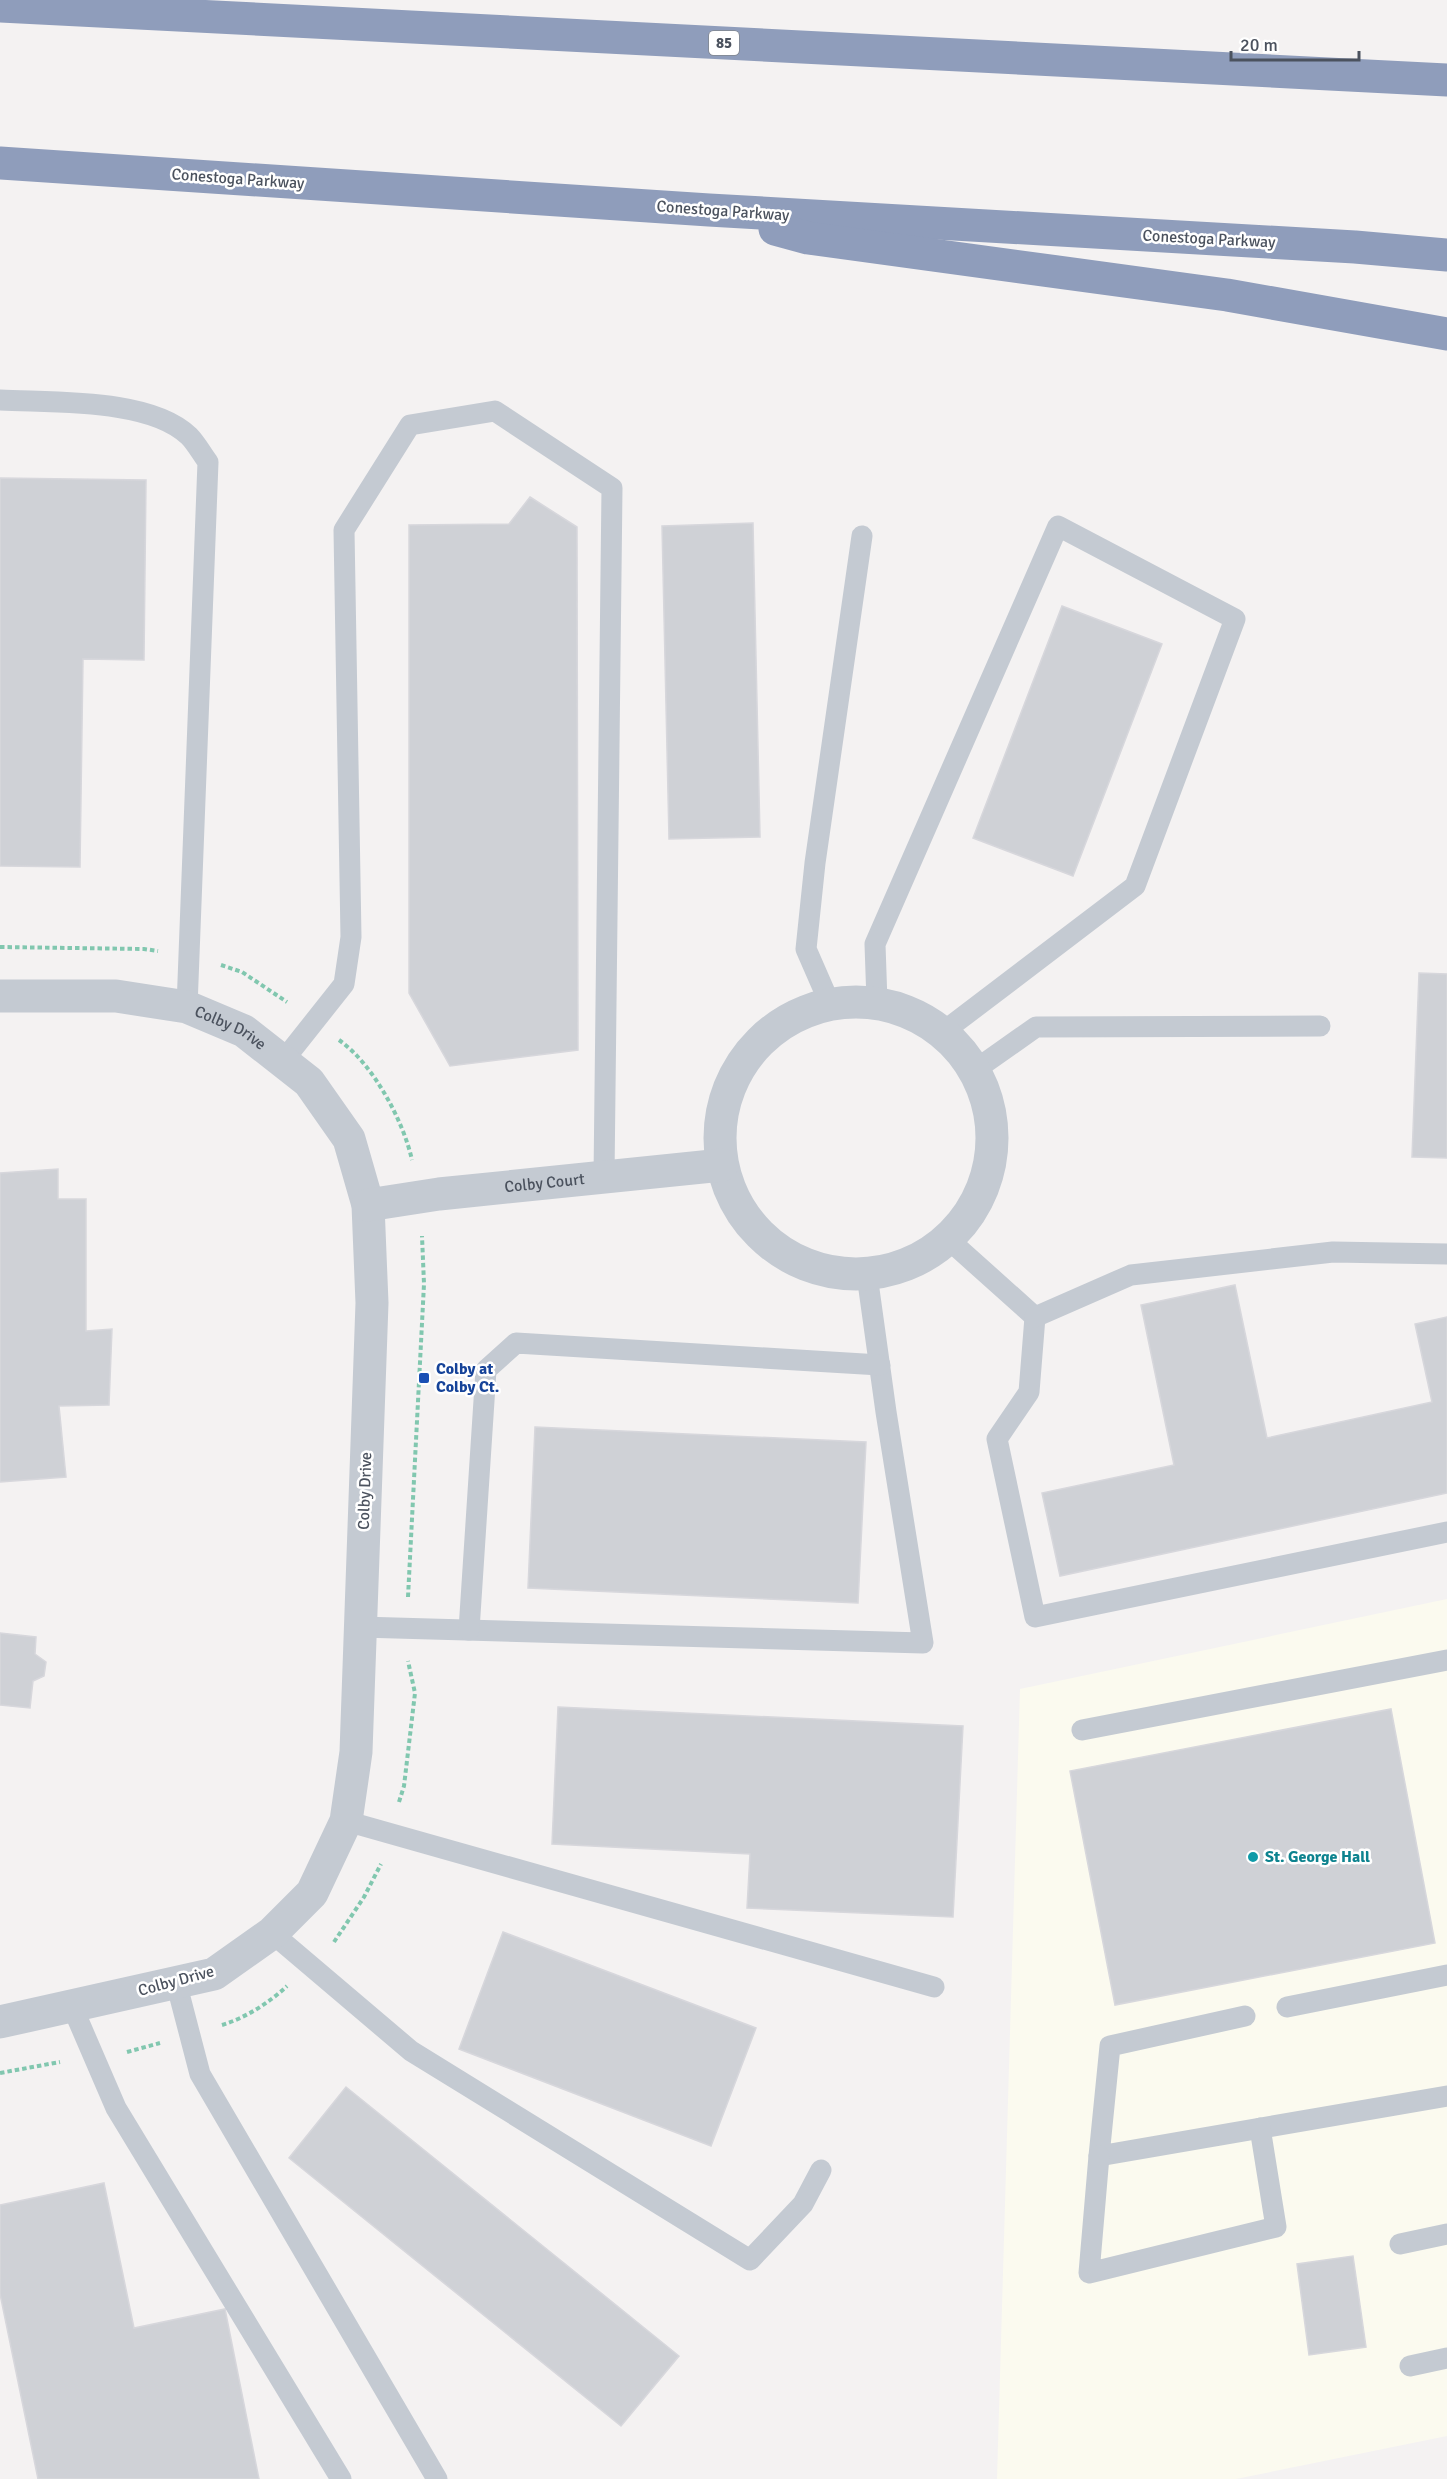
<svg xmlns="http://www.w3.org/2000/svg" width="1447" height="2479" font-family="Signika,sans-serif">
<rect width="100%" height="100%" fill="#f4f2f2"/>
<path fill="#fbfaef" d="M 1447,1599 L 1447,2436 L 1236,2479 L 997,2479 L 1020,1689 Z"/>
<g fill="#cfd1d6" stroke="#d7d7dc" stroke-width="1.5">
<path d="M 0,478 L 146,480 L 144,660 L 83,659 L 80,867 L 0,866 Z"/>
<path d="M 530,497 L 577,527 L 578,1050 L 450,1066 L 409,993 L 409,525 L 509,524 Z"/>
<path d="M 753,523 L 760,837 L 669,839 L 662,526 Z"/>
<path d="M 1062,606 L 1162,644 L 1073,876 L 973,838 Z"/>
<path d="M 1419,973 L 1447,974 L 1447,1158 L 1412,1157 Z"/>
<path d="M 58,1169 L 58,1199 L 86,1199 L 86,1331 L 112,1329 L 109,1405 L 59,1406 L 66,1477 L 0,1482 L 0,1173 Z"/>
<path d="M 1235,1285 L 1267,1438 L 1432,1402 L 1415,1324 L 1447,1317 L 1447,1493 L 1060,1576 L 1042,1493 L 1174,1465 L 1141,1305 Z"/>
<path d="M 535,1427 L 866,1442 L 858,1603 L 528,1588 Z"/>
<path d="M 0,1633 L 36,1637 L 35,1654 L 46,1662 L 44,1676 L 33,1681 L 30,1708 L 0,1705 Z"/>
<path d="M 558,1707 L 963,1726 L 953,1917 L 747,1908 L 750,1854 L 552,1844 Z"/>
<path d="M 1391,1709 L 1435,1943 L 1115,2005 L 1070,1771 Z"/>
<path d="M 503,1932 L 756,2028 L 711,2146 L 459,2049 Z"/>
<path d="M 346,2087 L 679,2356 L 621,2426 L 289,2158 Z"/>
<path d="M 104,2183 L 134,2328 L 225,2309 L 259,2479 L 38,2479 L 0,2294 L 0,2205 Z"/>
<path d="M 1353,2256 L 1366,2347 L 1309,2355 L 1297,2264 Z"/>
</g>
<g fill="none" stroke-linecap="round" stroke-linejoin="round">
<g stroke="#81c7af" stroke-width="4" stroke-dasharray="4.5 3" stroke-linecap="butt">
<path d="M 0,947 L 144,949 L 158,951"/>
<path d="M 221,965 L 242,972 L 287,1002"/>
<path d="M 339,1040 C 373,1064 403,1120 412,1160"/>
<path d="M 408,1597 L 424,1284 L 422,1236"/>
<path d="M 399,1802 L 404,1786 L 415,1693 L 408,1661"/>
<path d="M 334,1942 L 364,1897 L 381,1864"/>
<path d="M 222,2025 C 245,2018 269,2003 287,1986"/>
<path d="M 127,2052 L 160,2043"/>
<path d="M 0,2073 L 60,2062"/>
</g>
<g stroke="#c4cad2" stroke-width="21">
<path d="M 0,400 C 53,403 150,398 189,436 C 196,443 202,454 208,462 L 187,1007"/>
<path d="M 877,1002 L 875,944 L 1058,526 L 1235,619 L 1135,886 L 943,1032"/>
<path d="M 830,1004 L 806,949 L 815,863 L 862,536"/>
<path d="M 283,1061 L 344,984 L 351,937 L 344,530 L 410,425 L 495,411 L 612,488 L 604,1177"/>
<path d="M 975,1070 L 1036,1027 L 1320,1026"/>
<path d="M 948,1239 L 1035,1317"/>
<path d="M 1035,1317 L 1029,1392 L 997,1439 L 1035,1617 L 1447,1532"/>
<path d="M 1035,1317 L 1131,1275 L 1333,1252 L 1447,1254"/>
<path d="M 360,1627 L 923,1643 L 886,1412 L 867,1275"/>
<path d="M 469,1630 L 486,1370 L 516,1343 L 880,1365"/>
<path d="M 1082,1730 L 1447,1660"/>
<path d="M 346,1821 L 934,1987"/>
<path d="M 272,1933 L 411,2051 L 750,2260 L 803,2204 L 821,2170"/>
<path d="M 176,1982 L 200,2074 L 437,2479"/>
<path d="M 72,2006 L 116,2108 L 341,2479"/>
<path d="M 1287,2007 L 1447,1975"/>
<path d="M 1245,2016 L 1110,2046 L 1099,2156 L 1447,2096"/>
<path d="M 1099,2156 L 1089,2273 L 1276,2227 L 1260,2128"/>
<path d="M 1400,2244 L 1447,2234"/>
<path d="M 1410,2366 L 1447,2358"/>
</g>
<g stroke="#c4cad2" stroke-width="33">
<path id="s1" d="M 0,996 L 116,996 L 187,1007 L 244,1031 L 309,1082 L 349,1139 L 368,1205 L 372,1303 L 356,1752 L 346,1821 L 312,1893 L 272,1933 L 214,1974 L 0,2022"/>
<circle cx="856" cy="1138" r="136"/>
<path id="s2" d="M 368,1205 L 439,1194 L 722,1165"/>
</g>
<g stroke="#8f9dbb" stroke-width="33">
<path d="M 0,6 L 1447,80"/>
<path d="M 0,163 L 709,210 L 1355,247 L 1447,255"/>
<path d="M 775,229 L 808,238 L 1227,295 L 1447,334"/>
</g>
</g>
<rect fill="#1a4fb4" stroke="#fff" stroke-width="2" x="418" y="1372" width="12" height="12" rx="3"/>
<circle fill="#0f9aa8" stroke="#fff" stroke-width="2" cx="1253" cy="1857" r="6"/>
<g text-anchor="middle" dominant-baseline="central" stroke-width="5" stroke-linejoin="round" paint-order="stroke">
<rect fill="#fff" stroke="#81868e" stroke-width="1.5" x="709" y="31" width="30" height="24" rx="4.5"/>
<g font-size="15" font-weight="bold" fill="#4b525e">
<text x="724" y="43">85</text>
</g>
<g font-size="16" fill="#4b525e" stroke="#fff">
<text transform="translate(238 179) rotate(4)">Conestoga Parkway</text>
<text transform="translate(723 211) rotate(4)">Conestoga Parkway</text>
<text transform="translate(1209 239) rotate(3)">Conestoga Parkway</text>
<text stroke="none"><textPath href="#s1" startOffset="236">Colby Drive</textPath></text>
<text stroke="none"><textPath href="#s2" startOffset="178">Colby Court</textPath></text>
<text transform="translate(365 1491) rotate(-88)">Colby Drive</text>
<text transform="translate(176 1981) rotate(-15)">Colby Drive</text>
</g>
<g font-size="16" font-weight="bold" fill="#164399" stroke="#fff" text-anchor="start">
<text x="436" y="1369">Colby at<tspan x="436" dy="18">Colby Ct.</tspan></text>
</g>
<g font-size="16" font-weight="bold" fill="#0d838f" stroke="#fff" text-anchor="start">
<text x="1265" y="1857">St. George Hall</text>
</g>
</g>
<path d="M1231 51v9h128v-9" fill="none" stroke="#4b525e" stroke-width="3"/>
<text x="1240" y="51" font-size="18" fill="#4b525e" stroke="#ffffff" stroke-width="4.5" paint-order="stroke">20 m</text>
</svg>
